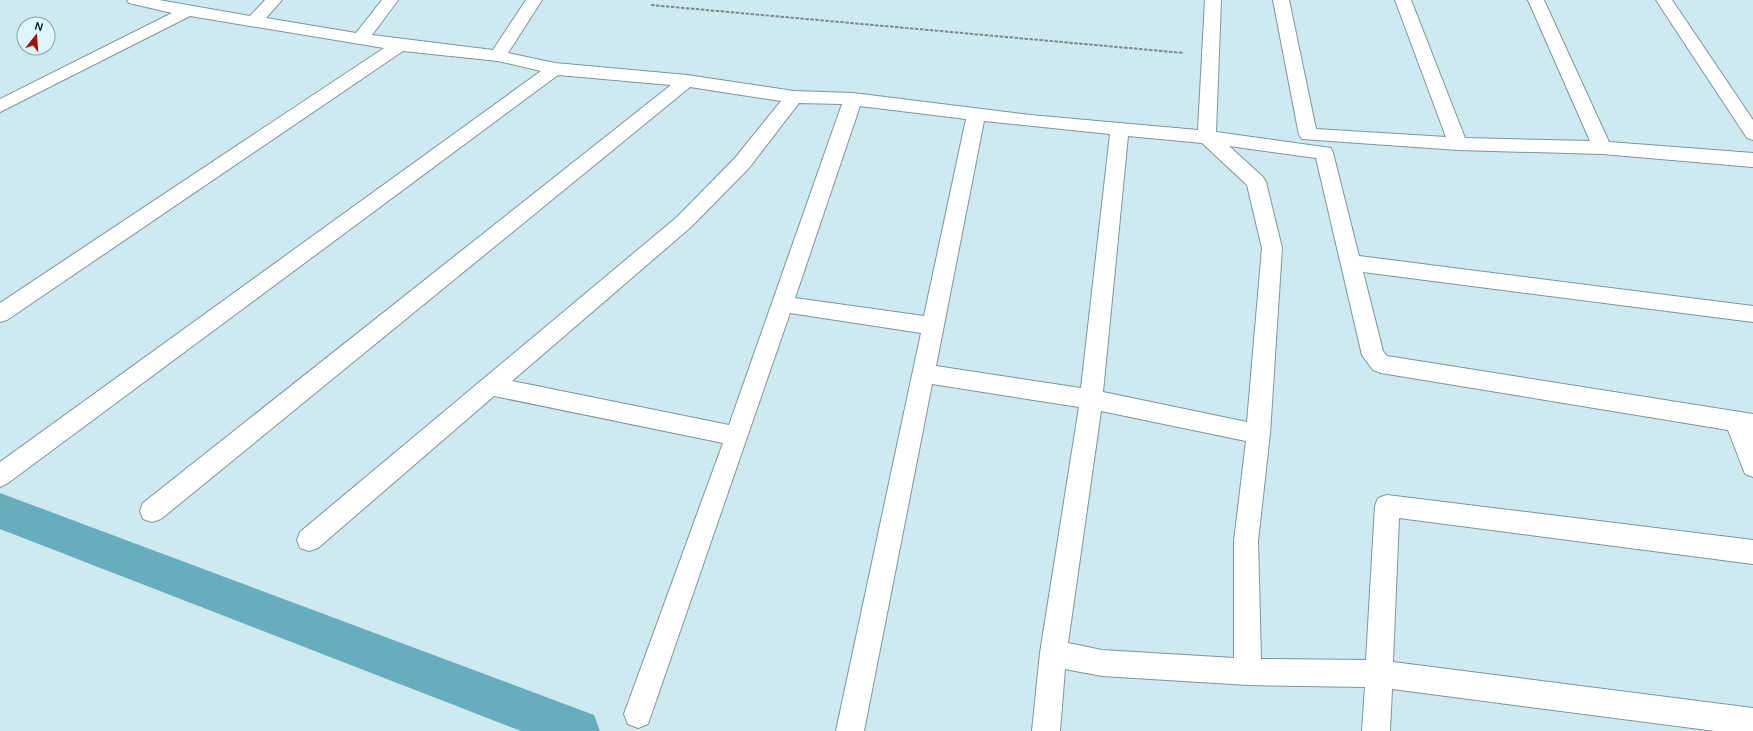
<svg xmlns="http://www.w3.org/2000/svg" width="1753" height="731" font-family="'DM Sans',sans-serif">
<rect width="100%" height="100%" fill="#cee9ef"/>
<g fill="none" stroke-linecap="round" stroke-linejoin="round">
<path fill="#66adbd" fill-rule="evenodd" d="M 0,493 L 578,709 L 594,715 L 600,731 L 521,731 L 0,529 Z"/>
<defs>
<g id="street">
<path d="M 127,0 L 159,0 L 250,16 L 265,0 L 282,0 L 266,18 L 356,33 L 382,0 L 398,0 L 372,35 L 493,50 L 526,0 L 542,0 L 508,53 L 555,63 L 687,75 L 794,91 L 853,93 L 1030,115 L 1198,130 L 1205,0 L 1221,0 L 1216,132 L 1331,148 L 1333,153 L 1359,256 L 1753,306 L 1753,322 L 1363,272 L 1383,351 L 1387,356 L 1753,414 L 1753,477 L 1745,474 L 1728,430 L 1381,373 L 1373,370 L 1362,355 L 1316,158 L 1229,146 L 1263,177 L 1266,182 L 1282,248 L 1270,434 L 1258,541 L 1261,659 L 1366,660 L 1375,506 L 1378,498 L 1387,495 L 1753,540 L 1753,564 L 1399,518 L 1393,662 L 1753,708 L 1753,731 L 1715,731 L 1392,689 L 1390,731 L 1362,731 L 1365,687 L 1248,685 L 1102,676 L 1065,669 L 1060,731 L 1032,731 L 1040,653 L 1079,407 L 932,384 L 864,731 L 836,731 L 921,333 L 790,313 L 648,724 L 638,728 L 628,724 L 624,714 L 723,443 L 494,396 L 318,548 L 309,551 L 300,548 L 297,540 L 300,532 L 677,217 L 735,158 L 781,101 L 690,87 L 161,519 L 152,522 L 143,519 L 140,511 L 143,503 L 671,85 L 558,75 L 8,483 L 0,487 L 0,462 L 541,71 L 498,61 L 403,51 L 7,320 L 0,322 L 0,303 L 384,48 L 190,16 L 0,112 L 0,99 L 172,13 L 129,3 ZM 799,103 L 842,104 L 729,425 L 512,381 L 691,227 L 749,168 ZM 860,106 L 966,119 L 924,316 L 795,298 ZM 984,121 L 1110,134 L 1081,388 L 936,366 ZM 1128,136 L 1202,143 L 1247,185 L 1262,248 L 1247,422 L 1103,392 ZM 1101,411 L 1246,441 L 1234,541 L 1234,658 L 1102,650 L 1068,643 Z"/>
<path d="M 1273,0 L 1289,0 L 1316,129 L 1446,137 L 1395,0 L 1411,0 L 1465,138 L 1590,141 L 1528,0 L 1544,0 L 1609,142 L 1753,153 L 1753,167 L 1602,154 L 1458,150 L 1302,139 L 1299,135 Z"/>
<path d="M 1656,0 L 1672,0 L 1753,120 L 1753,140 L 1747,138 Z"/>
</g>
</defs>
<use href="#street" stroke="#7d969c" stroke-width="2"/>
<path stroke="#778a8e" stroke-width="2" stroke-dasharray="3.5 1.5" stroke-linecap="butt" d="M 651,5 L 1184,53"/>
<use href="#street" fill="#fff" fill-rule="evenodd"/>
</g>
<g transform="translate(36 36) rotate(17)"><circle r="19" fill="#dbf6fc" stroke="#8da1a6"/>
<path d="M0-3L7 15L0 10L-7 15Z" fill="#a61203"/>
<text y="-6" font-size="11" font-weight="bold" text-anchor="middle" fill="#182224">N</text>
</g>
</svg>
